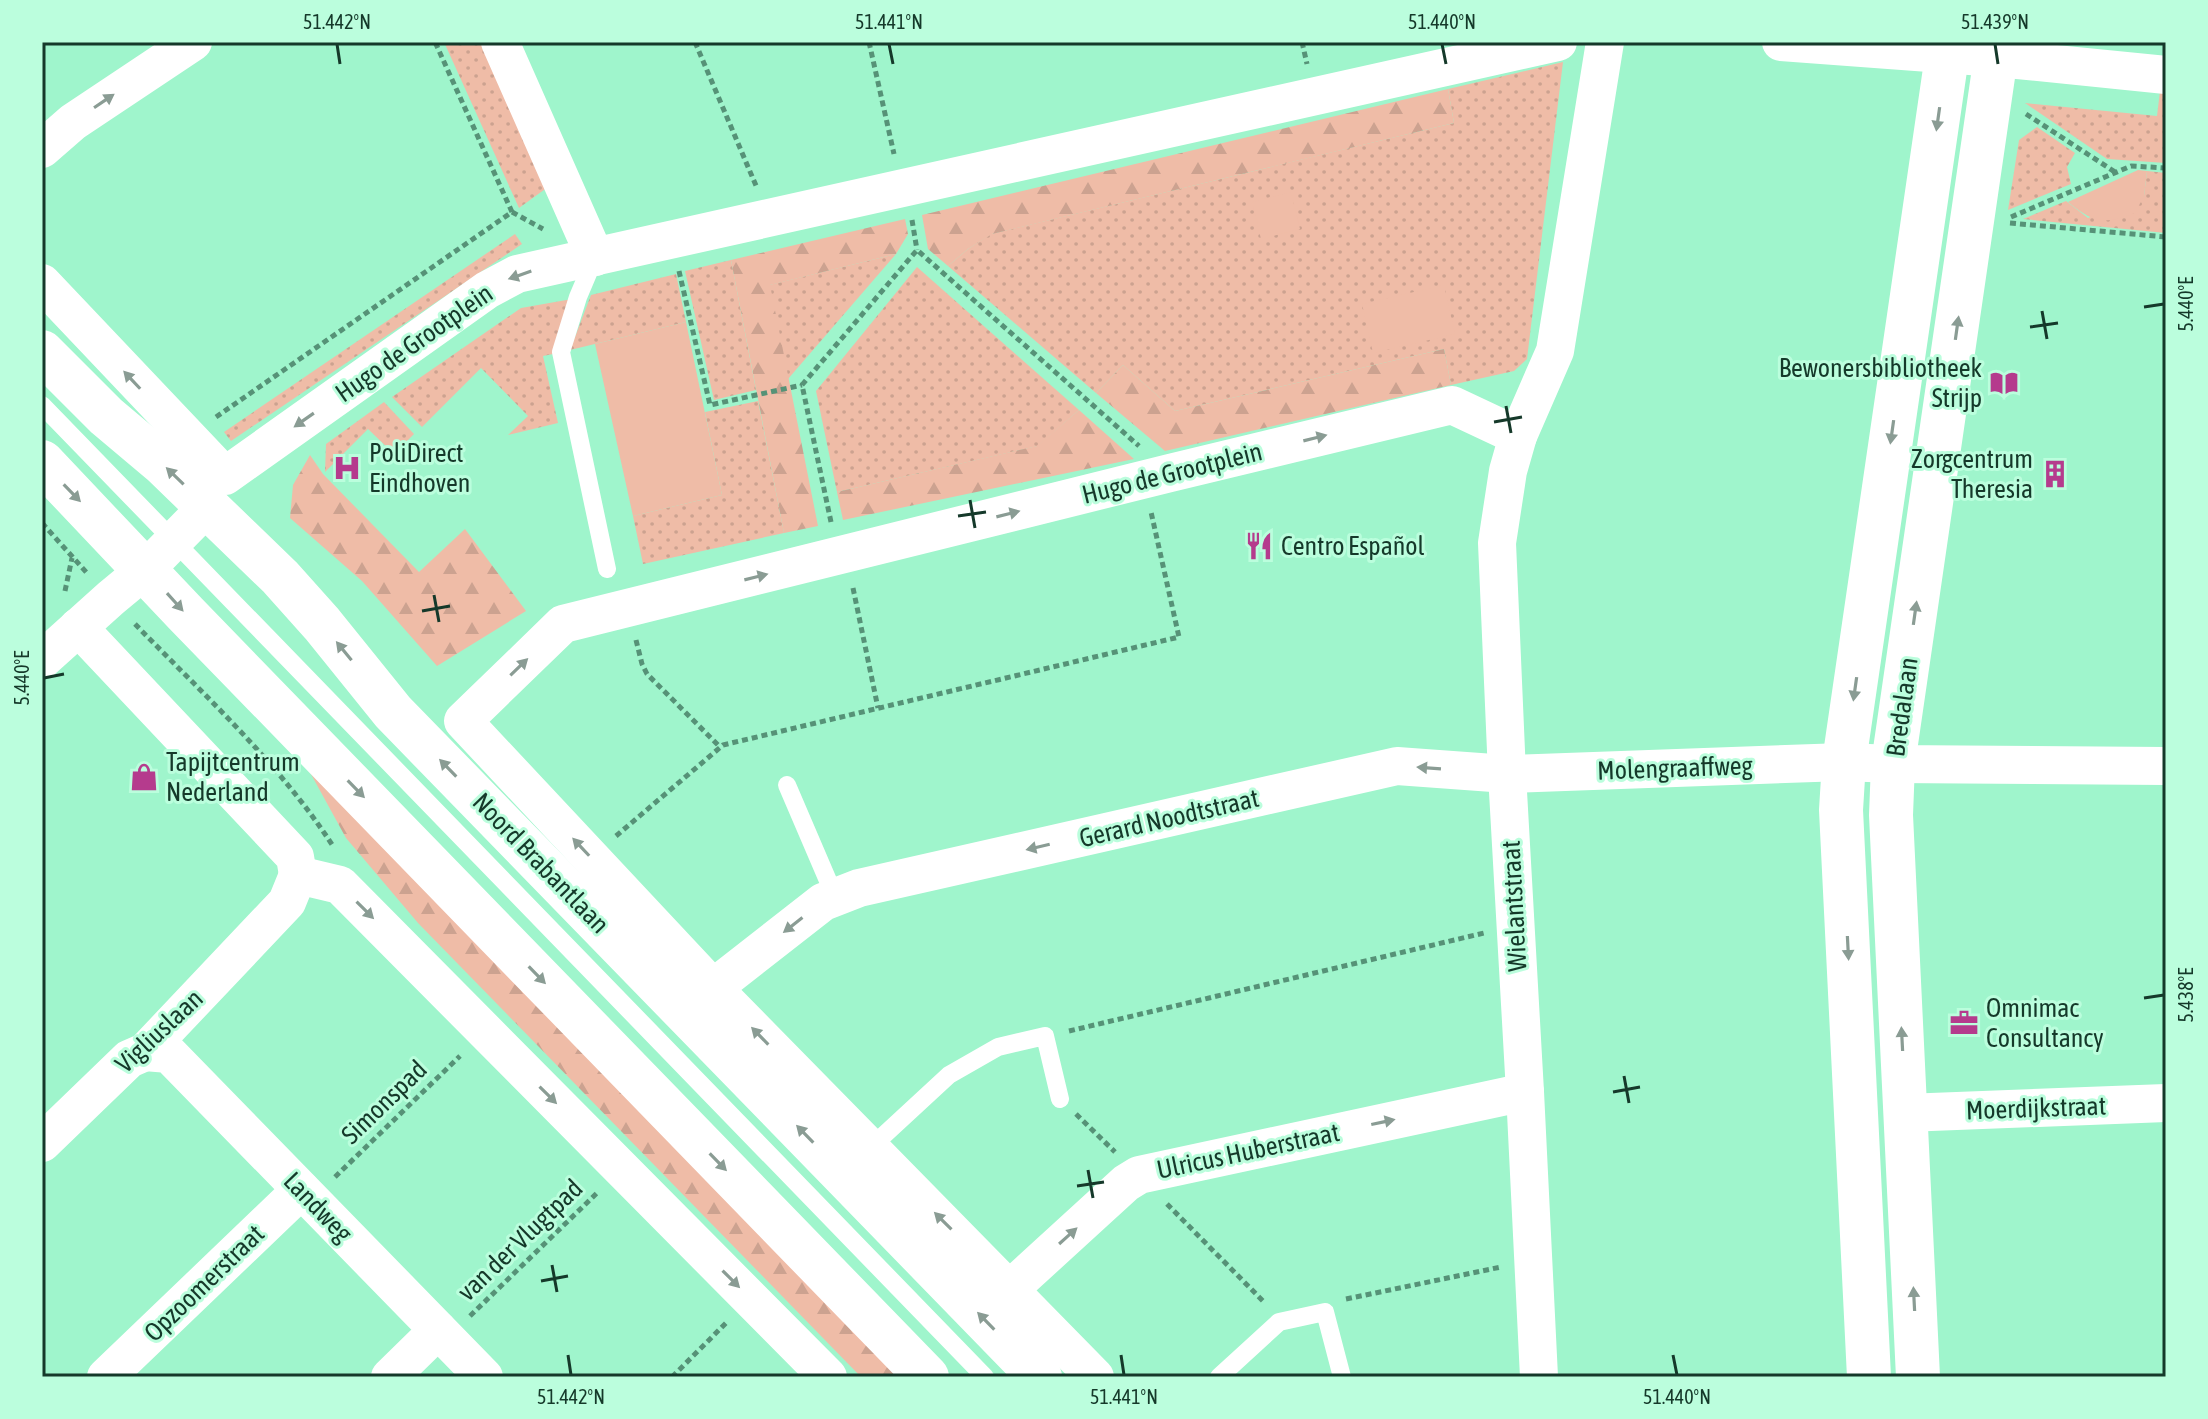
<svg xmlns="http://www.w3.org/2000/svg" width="2208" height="1419" font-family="'Asap Condensed',sans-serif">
<defs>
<pattern id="grass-dots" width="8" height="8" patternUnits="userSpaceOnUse" patternTransform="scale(2)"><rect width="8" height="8" fill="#efbca7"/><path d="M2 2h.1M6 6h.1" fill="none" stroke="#cca290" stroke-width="1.8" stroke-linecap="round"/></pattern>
<pattern id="forest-firs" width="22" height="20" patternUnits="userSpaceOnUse" patternTransform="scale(2)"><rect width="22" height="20" fill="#efbca7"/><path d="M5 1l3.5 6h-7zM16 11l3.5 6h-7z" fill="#cca290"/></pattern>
</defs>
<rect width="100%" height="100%" fill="#9ff5cc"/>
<g fill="url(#grass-dots)">
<path d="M 444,42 L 482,42 L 548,187 L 519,208 Z"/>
<path d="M 1563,62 L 1527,359 L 1514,371 L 1451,385 L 1444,349 L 1175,411 L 1123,365 L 1096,393 L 948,266 L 968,249 L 991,234 L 1454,123 L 1448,89 Z"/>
<path d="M 2160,91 L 2166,92 L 2166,163 L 2107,159 L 2025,103 L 2157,116 Z"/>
<path d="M 2037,127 L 2075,153 L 2067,167 L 2071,184 L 2008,210 L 2019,140 Z"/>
<path d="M 2147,171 L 2166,173 L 2166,233 L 2023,219 L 2066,201 L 2088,218 L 2144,196 Z"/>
<path d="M 515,234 L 522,244 L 231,441 L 224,432 Z"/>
<path d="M 896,254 L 788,379 L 769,285 Z"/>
<path d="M 731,260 L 756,390 L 714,400 L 685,271 Z"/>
<path d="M 917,267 L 1079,410 L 1038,446 L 837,492 L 816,391 Z"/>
<path d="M 676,274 L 686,322 L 570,350 L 591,295 Z"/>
<path d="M 572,299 L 553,354 L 543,356 L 558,423 L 508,435 L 528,416 L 481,368 L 422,427 L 392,397 L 521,308 Z"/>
<path d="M 758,401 L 784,533 L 643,564 L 633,516 L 722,495 L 705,412 Z"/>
<path d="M 384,402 L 414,434 L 394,454 L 368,429 L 325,472 L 326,444 Z"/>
</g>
<g fill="url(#forest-firs)">
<path d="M 1448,89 L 1454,123 L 992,234 L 968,249 L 948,266 L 928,249 L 922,215 Z"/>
<path d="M 905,219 L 908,234 L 896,254 L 770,285 L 818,526 L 784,533 L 731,260 Z"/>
<path d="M 1444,349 L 1451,385 L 1165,451 L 1096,393 L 1123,365 L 1175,411 Z"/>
<path d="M 1079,410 L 1134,459 L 843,520 L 837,492 L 1037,446 Z"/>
<path d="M 310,455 L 323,474 L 419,572 L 465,529 L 526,611 L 437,666 L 362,581 L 290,518 L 293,485 Z"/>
<path d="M 295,745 L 914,1377 L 861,1377 L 418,923 L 346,838 Z"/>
</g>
<g fill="#efbca7">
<path d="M 2138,170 L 2147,171 L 2144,196 L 2135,213 C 2103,225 2094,223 2068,202 Z"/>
<path d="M 1291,192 L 1300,229 L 1261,239 L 1252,202 Z"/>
<path d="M 1444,285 L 1455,334 L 1373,353 L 1362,304 Z"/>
<path d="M 686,322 L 722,495 L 633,516 L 595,344 Z"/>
</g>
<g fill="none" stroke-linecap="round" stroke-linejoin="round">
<g stroke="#569277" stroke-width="5" stroke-dasharray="6 4" stroke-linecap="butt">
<path d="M 695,42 L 757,188"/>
<path d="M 869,42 L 894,154"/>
<path d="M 1302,42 L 1307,64"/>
<path d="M 2026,114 L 2115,172"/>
<path d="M 512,212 L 543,229"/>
<path d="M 2011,217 L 2131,166 L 2166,168"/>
<path d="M 912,220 L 917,250"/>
<path d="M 2010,223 L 2166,237"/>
<path d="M 679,271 L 710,405 L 802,385"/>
<path d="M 216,417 L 512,212 L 435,42"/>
<path d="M 831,522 L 802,385 L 917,250 L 1139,446"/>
<path d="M 42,523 L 87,573"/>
<path d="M 853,588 L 878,708"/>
<path d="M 65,591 L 72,558"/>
<path d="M 135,624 C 204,695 279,763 333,846"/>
<path d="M 636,640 L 642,664 L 647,674 L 720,747"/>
<path d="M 616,836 L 723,745 L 1179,637 L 1151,512"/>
<path d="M 1069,1031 L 1484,933"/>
<path d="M 1076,1114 L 1115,1152"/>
<path d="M 335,1177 L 460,1056"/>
<path d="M 1167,1204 L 1264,1302"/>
<path d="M 1346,1299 L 1501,1267"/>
<path d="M 470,1316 L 598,1192"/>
<path d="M 672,1377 L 728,1321"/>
</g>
<g stroke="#fff" stroke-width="18">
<path d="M 595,257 L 578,297 L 561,352 L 607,569"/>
<path d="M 42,405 L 985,1377"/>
<path d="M 787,785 L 835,897"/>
<path d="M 870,1148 L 949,1075 L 998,1047 L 1045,1036 L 1060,1099"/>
<path d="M 1219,1377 L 1279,1322 L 1325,1312 L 1342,1377"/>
</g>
<g stroke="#fff" stroke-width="38">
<path d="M 500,42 L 595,257"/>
<path d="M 1781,42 L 1997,58 L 2166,75"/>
<path d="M 42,149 L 73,122 L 193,42"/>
<path d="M 42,283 L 225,476 L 487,290 L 517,274 L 1558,42"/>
<path d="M 78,627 L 295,857 L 298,875"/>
<path d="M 42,660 L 111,598 L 146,569 L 207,507"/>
<path d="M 298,875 L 340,885 L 828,1377"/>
<path d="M 713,988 L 823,902 L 859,888 L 1397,766 L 1507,774 L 1844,762 L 1893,764 L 2166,766"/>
<path d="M 145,1052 L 169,1054 L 484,1377"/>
<path d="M 1905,1113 L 2166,1103"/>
<path d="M 42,1143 L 129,1059 L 145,1052 L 287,902 L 298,875"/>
<path d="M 1010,1289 L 1126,1183 L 1139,1175 L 1525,1092"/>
<path d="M 106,1377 L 301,1190"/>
<path d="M 390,1377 L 438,1330"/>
<path d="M 1095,1377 L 713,988 L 463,721 L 563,624 L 1170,473 L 1452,405 L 1518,436"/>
<path d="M 1539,1377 L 1525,1092 L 1507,774 L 1497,543 L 1508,471 L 1518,436 L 1555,351 L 1605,42"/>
</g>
<g stroke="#fff" stroke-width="44">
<path d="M 42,352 L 106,416 L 163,464 L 280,577 L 322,624 L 393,712 L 1040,1377"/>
<path d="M 42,462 L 186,614 L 927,1377"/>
<path d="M 1869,1377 L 1841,810 L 1844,762 L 1949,42"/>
<path d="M 1918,1377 L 1891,815 L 1893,764 L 1998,42"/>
</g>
</g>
<defs><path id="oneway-solid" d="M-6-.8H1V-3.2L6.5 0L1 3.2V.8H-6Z" transform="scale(2)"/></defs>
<g fill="#8a9c94">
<use href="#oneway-solid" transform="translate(104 101) rotate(-34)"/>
<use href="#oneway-solid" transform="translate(1938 119) rotate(98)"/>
<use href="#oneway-solid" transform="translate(520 275) rotate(161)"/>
<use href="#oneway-solid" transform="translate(1957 328) rotate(-82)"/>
<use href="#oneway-solid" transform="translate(132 380) rotate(-133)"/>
<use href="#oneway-solid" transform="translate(304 420) rotate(145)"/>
<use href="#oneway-solid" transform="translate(1892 432) rotate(98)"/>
<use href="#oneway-solid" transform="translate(1315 438) rotate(-14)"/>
<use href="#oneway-solid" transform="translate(175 476) rotate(-136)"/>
<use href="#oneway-solid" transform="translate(72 493) rotate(46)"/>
<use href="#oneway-solid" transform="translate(1008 514) rotate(-14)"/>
<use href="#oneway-solid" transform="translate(756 577) rotate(-14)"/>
<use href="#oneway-solid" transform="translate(175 602) rotate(48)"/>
<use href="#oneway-solid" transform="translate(1915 613) rotate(-82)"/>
<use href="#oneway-solid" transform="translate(344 651) rotate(-129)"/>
<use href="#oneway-solid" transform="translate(519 667) rotate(-44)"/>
<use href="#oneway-solid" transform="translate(1855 689) rotate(98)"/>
<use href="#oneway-solid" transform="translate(448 768) rotate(-134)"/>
<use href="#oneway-solid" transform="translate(1429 768) rotate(-176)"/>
<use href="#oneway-solid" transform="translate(356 789) rotate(46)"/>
<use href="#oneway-solid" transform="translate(581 847) rotate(-133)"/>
<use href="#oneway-solid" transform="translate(1038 847) rotate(167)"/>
<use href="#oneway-solid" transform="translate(365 910) rotate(45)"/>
<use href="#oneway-solid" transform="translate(793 925) rotate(142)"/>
<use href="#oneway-solid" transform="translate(1848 948) rotate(87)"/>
<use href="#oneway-solid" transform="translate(537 975) rotate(46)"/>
<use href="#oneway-solid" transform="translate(760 1036) rotate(-134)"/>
<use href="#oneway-solid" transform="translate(1902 1039) rotate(-93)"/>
<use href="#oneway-solid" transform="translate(548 1095) rotate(45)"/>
<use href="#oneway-solid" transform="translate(1383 1122) rotate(-12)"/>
<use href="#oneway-solid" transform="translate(805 1134) rotate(-134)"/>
<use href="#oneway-solid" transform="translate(718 1162) rotate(46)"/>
<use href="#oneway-solid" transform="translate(943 1221) rotate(-135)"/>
<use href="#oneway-solid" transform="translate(1068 1236) rotate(-42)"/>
<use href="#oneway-solid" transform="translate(731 1279) rotate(45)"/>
<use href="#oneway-solid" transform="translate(1914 1299) rotate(-93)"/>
<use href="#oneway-solid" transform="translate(986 1321) rotate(-134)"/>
</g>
<path fill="none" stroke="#15392a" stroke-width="3" d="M 337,44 L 340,64M 889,44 L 893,64M 1442,44 L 1446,64M 1995,44 L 1998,64M 2144,307 L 2164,304M 2042,311 L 2047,339M 2030,327 L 2058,323M 1506,406 L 1511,433M 1494,422 L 1522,417M 970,500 L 975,528M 958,516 L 986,512M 434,595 L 439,622M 422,611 L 450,606M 44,678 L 64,674M 2144,998 L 2164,995M 1624,1076 L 1629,1103M 1613,1092 L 1640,1087M 1088,1170 L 1093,1198M 1077,1186 L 1104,1182M 552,1265 L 557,1292M 541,1281 L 568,1276M 568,1355 L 571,1375M 1121,1355 L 1124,1375M 1673,1355 L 1677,1375"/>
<defs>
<symbol id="library-bare" viewBox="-9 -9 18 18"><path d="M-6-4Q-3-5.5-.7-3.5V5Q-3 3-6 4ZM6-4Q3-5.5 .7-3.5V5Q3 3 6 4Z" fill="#b53b8d" stroke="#bbfedd" stroke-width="2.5" paint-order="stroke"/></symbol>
<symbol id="hospital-bare" viewBox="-9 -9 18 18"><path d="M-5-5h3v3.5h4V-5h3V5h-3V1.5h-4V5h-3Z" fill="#b53b8d" stroke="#bbfedd" stroke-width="2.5" paint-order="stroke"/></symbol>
<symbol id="building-bare" viewBox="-9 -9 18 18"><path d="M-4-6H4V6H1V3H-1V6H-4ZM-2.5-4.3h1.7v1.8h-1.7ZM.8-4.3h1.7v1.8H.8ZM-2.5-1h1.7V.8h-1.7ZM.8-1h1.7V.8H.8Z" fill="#b53b8d" stroke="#bbfedd" stroke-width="2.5" paint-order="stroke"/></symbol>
<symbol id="restaurant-bare" viewBox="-9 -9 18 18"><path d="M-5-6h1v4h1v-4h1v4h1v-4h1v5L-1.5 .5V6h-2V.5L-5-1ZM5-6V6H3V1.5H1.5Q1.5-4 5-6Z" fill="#b53b8d" stroke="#bbfedd" stroke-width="2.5" paint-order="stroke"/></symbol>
<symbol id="shop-bare" viewBox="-9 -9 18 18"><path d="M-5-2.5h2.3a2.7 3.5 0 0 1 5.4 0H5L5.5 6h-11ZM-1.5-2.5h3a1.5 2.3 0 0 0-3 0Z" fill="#b53b8d" stroke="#bbfedd" stroke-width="2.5" paint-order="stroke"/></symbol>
<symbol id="office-bare" viewBox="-9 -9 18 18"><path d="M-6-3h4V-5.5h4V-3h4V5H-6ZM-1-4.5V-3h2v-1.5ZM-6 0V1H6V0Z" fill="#b53b8d" stroke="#bbfedd" stroke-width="2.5" paint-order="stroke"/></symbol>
</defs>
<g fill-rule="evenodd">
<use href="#library-bare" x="1984" y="363" width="40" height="40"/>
<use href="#hospital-bare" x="327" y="448" width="40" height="40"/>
<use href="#building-bare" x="2035" y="454" width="40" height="40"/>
<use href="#restaurant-bare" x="1239" y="526" width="40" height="40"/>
<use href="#shop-bare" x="124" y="757" width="40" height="40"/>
<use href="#office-bare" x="1944" y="1003" width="40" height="40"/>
</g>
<g text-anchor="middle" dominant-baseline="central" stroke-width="6" stroke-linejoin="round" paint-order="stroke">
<g font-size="26" fill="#15392a" stroke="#bbfedd">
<text transform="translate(414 343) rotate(-35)">Hugo de Grootplein</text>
<text transform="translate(1172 473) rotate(-14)">Hugo de Grootplein</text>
<text transform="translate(1902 707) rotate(-82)">Bredalaan</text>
<text transform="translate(1675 768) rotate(-2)">Molengraaffweg</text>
<text transform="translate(1169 818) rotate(-13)">Gerard Noodtstraat</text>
<text transform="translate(541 863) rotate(46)">Noord Brabantlaan</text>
<text transform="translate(1514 906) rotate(-93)">Wielantstraat</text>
<text transform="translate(159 1031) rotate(-43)">Vigliuslaan</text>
<text transform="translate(384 1102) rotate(-44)">Simonspad</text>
<text transform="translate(2036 1108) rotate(-2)">Moerdijkstraat</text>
<text transform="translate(1248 1151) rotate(-12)">Ulricus Huberstraat</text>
<text transform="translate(318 1207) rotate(46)">Landweg</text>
<text transform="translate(520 1240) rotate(-44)">van der Vlugtpad</text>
<text transform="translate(204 1283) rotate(-44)">Opzoomerstraat</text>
</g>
<g font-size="26" fill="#15392a" stroke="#bbfedd" text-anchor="start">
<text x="1982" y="368" text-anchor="end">Bewonersbibliotheek<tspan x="1982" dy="30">Strijp</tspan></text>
<text x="369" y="453">PoliDirect<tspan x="369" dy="30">Eindhoven</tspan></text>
<text x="2033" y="459" text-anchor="end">Zorgcentrum<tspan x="2033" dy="30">Theresia</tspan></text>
<text x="1281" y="546">Centro Español</text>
<text x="166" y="762">Tapijtcentrum<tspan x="166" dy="30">Nederland</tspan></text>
<text x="1986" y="1008">Omnimac<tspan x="1986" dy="30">Consultancy</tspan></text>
</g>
</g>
<rect width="2208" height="1419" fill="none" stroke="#bbfedd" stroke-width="88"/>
<rect x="44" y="44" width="2120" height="1331" fill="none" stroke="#15392a" stroke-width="3"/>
<g font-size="20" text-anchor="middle" fill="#15392a">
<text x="337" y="29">51.442°N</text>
<text x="889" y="29">51.441°N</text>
<text x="1442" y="29">51.440°N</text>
<text x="1995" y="29">51.439°N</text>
<text transform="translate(2186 304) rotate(-90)" y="7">5.440°E</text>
<text transform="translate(22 678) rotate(-90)" y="7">5.440°E</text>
<text transform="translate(2186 995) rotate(-90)" y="7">5.438°E</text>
<text x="571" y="1404">51.442°N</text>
<text x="1124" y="1404">51.441°N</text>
<text x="1677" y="1404">51.440°N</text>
</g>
</svg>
